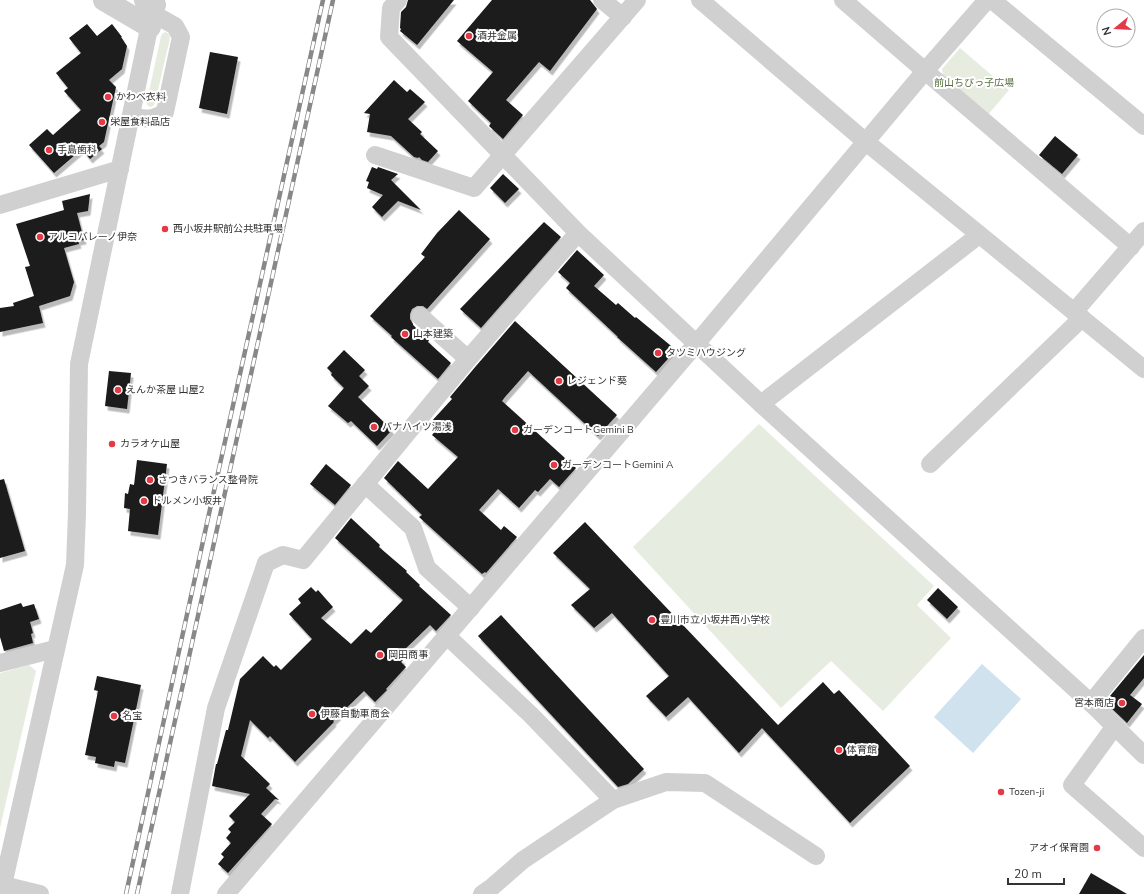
<svg xmlns="http://www.w3.org/2000/svg" width="1144" height="894" font-family="'Nunito Sans','Noto Sans JP',sans-serif">
<defs>
<filter id="shadow"><feDropShadow dx="2.5" dy="4.5" stdDeviation="0" flood-color="#0004"/></filter>
</defs>
<rect width="100%" height="100%" fill="#fff"/>
<g fill="#e6ecdf">
<path d="M 166,32 L 169,34 L 170,38 L 155,103 L 153,106 L 150,107 L 147,105 L 147,101 L 161,36 L 163,33 Z"/>
<path d="M 960,48 L 1009,90 L 986,117 L 944,80 L 942,69 Z"/>
<path d="M 759,424 L 934,586 L 917,605 L 951,638 L 883,711 L 831,661 L 781,708 L 633,547 Z"/>
<path d="M 29,665 L 36,671 L 0,828 L 0,673 Z"/>
</g>
<path fill="#cfe2ee" d="M 982,664 L 1021,699 L 973,753 L 934,717 Z"/>
<g fill="#1a1a1a" filter="url(#shadow)">
<path d="M 408,0 L 454,0 L 417,45 L 400,31 L 401,29 L 400,28 L 401,12 L 406,7 Z"/>
<path d="M 492,0 L 590,0 L 597,9 L 550,71 L 539,62 L 506,100 L 523,115 L 503,139 L 489,126 L 491,123 L 468,101 L 493,72 L 457,41 Z"/>
<path d="M 87,24 L 97,36 L 112,24 L 122,37 L 121,37 L 127,46 L 122,69 L 109,80 L 116,87 L 104,142 L 99,146 L 102,149 L 90,159 L 82,149 L 54,173 L 29,145 L 47,129 L 53,135 L 81,110 L 64,91 L 68,88 L 56,73 L 81,53 L 69,38 Z"/>
<path d="M 210,52 L 238,57 L 227,114 L 199,108 Z"/>
<path d="M 394,80 L 407,92 L 410,89 L 425,102 L 408,119 L 422,132 L 420,134 L 438,151 L 428,162 L 422,160 L 419,157 L 418,158 L 414,157 L 391,136 L 367,132 L 370,114 L 364,113 Z"/>
<path d="M 1055,136 L 1078,155 L 1062,174 L 1039,155 Z"/>
<path d="M 372,167 L 377,169 L 378,167 L 398,174 L 391,180 L 421,210 L 398,201 L 382,217 L 372,207 L 383,195 L 367,188 L 369,182 L 366,181 Z"/>
<path d="M 503,174 L 519,189 L 505,203 L 490,188 Z"/>
<path d="M 90,194 L 88,211 L 77,213 L 84,240 L 78,241 L 79,244 L 64,248 L 74,282 L 70,296 L 39,306 L 43,323 L 0,332 L 0,308 L 14,306 L 13,303 L 34,296 L 25,267 L 30,266 L 16,224 L 64,210 L 62,201 Z"/>
<path d="M 459,210 L 490,239 L 427,309 L 423,306 L 417,306 L 412,309 L 410,314 L 410,319 L 413,324 L 413,325 L 429,340 L 428,342 L 451,363 L 438,379 L 391,337 L 392,336 L 370,316 L 425,257 L 421,254 L 437,233 Z"/>
<path d="M 544,222 L 561,237 L 481,328 L 460,309 Z"/>
<path d="M 577,250 L 604,275 L 594,286 L 616,305 L 618,303 L 635,318 L 636,317 L 676,350 L 656,372 L 617,337 L 618,337 L 566,288 L 570,283 L 558,272 Z"/>
<path d="M 515,321 L 617,415 L 598,436 L 528,371 L 505,397 L 502,401 L 576,468 L 559,487 L 550,479 L 538,492 L 535,490 L 519,508 L 498,489 L 479,510 L 501,530 L 504,526 L 517,537 L 486,573 L 485,572 L 482,574 L 419,517 L 422,515 L 384,478 L 398,461 L 428,489 L 458,457 L 432,435 L 437,429 L 430,423 L 452,399 L 450,397 L 476,366 Z"/>
<path d="M 344,350 L 365,370 L 359,376 L 369,386 L 358,397 L 392,430 L 377,446 L 351,421 L 348,423 L 328,406 L 344,388 L 331,375 L 332,373 L 327,368 Z"/>
<path d="M 109,371 L 131,373 L 127,409 L 105,406 Z"/>
<path d="M 137,460 L 167,464 L 158,535 L 128,531 L 130,509 L 124,508 L 125,493 L 128,494 L 130,484 L 134,485 Z"/>
<path d="M 326,464 L 351,485 L 335,505 L 310,484 Z"/>
<path d="M 4,479 L 25,551 L 0,558 L 0,480 Z"/>
<path d="M 351,518 L 380,545 L 379,547 L 407,571 L 406,572 L 420,585 L 419,586 L 451,615 L 436,631 L 430,625 L 398,656 L 403,660 L 401,662 L 406,667 L 386,689 L 387,690 L 375,702 L 364,691 L 333,721 L 334,722 L 295,762 L 270,736 L 268,738 L 250,720 L 241,756 L 270,784 L 266,788 L 279,800 L 275,799 L 261,814 L 272,824 L 228,873 L 218,864 L 224,857 L 221,854 L 231,843 L 226,838 L 231,832 L 228,829 L 235,822 L 229,816 L 250,794 L 212,786 L 216,764 L 217,764 L 226,730 L 228,730 L 240,679 L 263,656 L 274,667 L 276,665 L 281,670 L 312,639 L 289,614 L 301,603 L 298,599 L 311,587 L 316,592 L 318,590 L 333,607 L 321,618 L 351,644 L 366,629 L 371,633 L 403,600 L 335,538 Z"/>
<path d="M 585,522 L 778,725 L 823,682 L 834,694 L 839,690 L 910,766 L 850,823 L 762,728 L 739,753 L 688,697 L 666,717 L 646,696 L 669,676 L 612,613 L 594,628 L 571,605 L 590,589 L 553,553 Z"/>
<path d="M 938,588 L 958,607 L 947,619 L 927,600 Z"/>
<path d="M 21,603 L 23,607 L 34,604 L 39,619 L 30,622 L 33,633 L 31,634 L 33,643 L 4,651 L 0,637 L 0,610 Z"/>
<path d="M 501,615 L 644,769 L 628,784 L 618,787 L 478,636 Z"/>
<path d="M 1144,655 L 1144,678 L 1130,695 L 1142,704 L 1127,723 L 1105,702 Z"/>
<path d="M 97,676 L 141,685 L 125,763 L 115,761 L 114,767 L 95,763 L 96,757 L 85,755 L 98,691 L 94,690 Z"/>
<path d="M 1091,873 L 1127,894 L 1079,894 Z"/>
</g>
<g fill="none" stroke-linecap="round" stroke-linejoin="round">
<g stroke="#d0d0d0" stroke-width="18">
<path d="M 398,0 L 391,8 L 389,37 L 578,233 L 761,404 L 1091,703 L 1144,755"/>
<path d="M 602,0 L 623,17"/>
<path d="M 700,0 L 866,142 L 1144,369"/>
<path d="M 843,0 L 925,71 L 1131,247"/>
<path d="M 992,0 L 1144,126"/>
<path d="M 131,116 C 147,119 151,121 165,112 L 181,37 L 175,26 L 152,13"/>
<path d="M 375,155 L 474,188 L 637,0"/>
<path d="M 0,205 L 120,169"/>
<path d="M 1074,312 L 1144,231"/>
<path d="M 420,316 L 468,359"/>
<path d="M 761,404 L 979,235"/>
<path d="M 930,464 L 1082,318"/>
<path d="M 365,484 L 413,528 L 427,568 L 471,608"/>
<path d="M 447,636 L 531,715 L 613,800"/>
<path d="M 0,663 L 55,649"/>
<path d="M 1091,703 L 1144,638"/>
<path d="M 1115,726 L 1072,785 L 1144,848"/>
<path d="M 0,885 L 3,885 L 40,894"/>
<path d="M 3,885 L 75,565 L 77,513 L 79,364 L 152,14"/>
<path d="M 180,894 L 216,708 L 266,563 L 283,555 L 303,560 L 468,359 L 578,233"/>
<path d="M 226,894 L 696,344 L 925,71 L 987,0"/>
<path d="M 482,894 L 492,887 L 523,860 L 613,800 L 666,782 L 705,783 L 816,856"/>
</g>
<g stroke="#d0d0d0" stroke-width="22">
<path d="M 104,0 L 150,27"/>
<path d="M 145,0 L 155,5"/>
</g>
<defs>
<g id="rail">
<path d="M 126,894 L 212,500 L 323,0"/>
<path d="M 137,894 L 333,0"/>
</g>
</defs>
<use href="#rail" stroke="#888" stroke-width="4.5"/>
<use href="#rail" stroke="#fff" stroke-width="3" stroke-dasharray="9" stroke-linecap="butt"/>
</g>
<g fill="#e63946" stroke="#fff" stroke-width="1.5">
<circle cx="469" cy="36" r="4"/>
<circle cx="108" cy="97" r="4"/>
<circle cx="102" cy="122" r="4"/>
<circle cx="49" cy="150" r="4"/>
<circle cx="165" cy="229" r="4"/>
<circle cx="40" cy="237" r="4"/>
<circle cx="405" cy="334" r="4"/>
<circle cx="658" cy="353" r="4"/>
<circle cx="559" cy="381" r="4"/>
<circle cx="118" cy="390" r="4"/>
<circle cx="374" cy="427" r="4"/>
<circle cx="515" cy="430" r="4"/>
<circle cx="112" cy="444" r="4"/>
<circle cx="554" cy="465" r="4"/>
<circle cx="150" cy="480" r="4"/>
<circle cx="144" cy="501" r="4"/>
<circle cx="652" cy="620" r="4"/>
<circle cx="380" cy="655" r="4"/>
<circle cx="1122" cy="703" r="4"/>
<circle cx="312" cy="714" r="4"/>
<circle cx="114" cy="716" r="4"/>
<circle cx="839" cy="750" r="4"/>
<circle cx="1001" cy="792" r="4"/>
<circle cx="1097" cy="848" r="4"/>
</g>
<g text-anchor="middle" dominant-baseline="central" stroke-width="4" stroke-linejoin="round" paint-order="stroke">
<g font-size="10" fill="#333" stroke="#fff" text-anchor="start">
<text x="477" y="36">酒井金属</text>
<text x="116" y="97">かわべ衣料</text>
<text x="110" y="122">栄屋食料品店</text>
<text x="57" y="150">手島歯科</text>
<text x="173" y="229">西小坂井駅前公共駐車場</text>
<text x="48" y="237">アルコバレーノ伊奈</text>
<text x="413" y="334">山本建築</text>
<text x="666" y="353">タツミハウジング</text>
<text x="567" y="381">レジェンド葵</text>
<text x="126" y="390">えんか茶屋 山屋2</text>
<text x="382" y="427">パナハイツ湯浅</text>
<text x="523" y="430">ガーデンコートGemini B</text>
<text x="120" y="444">カラオケ山屋</text>
<text x="562" y="465">ガーデンコートGemini A</text>
<text x="158" y="480">さつきバランス整骨院</text>
<text x="152" y="501">ドルメン小坂井</text>
<text x="660" y="620">豊川市立小坂井西小学校</text>
<text x="388" y="655">岡田商事</text>
<text x="1114" y="703" text-anchor="end">宮本商店</text>
<text x="320" y="714">伊藤自動車商会</text>
<text x="122" y="716">名宝</text>
<text x="847" y="750">体育館</text>
<text x="1009" y="792">Tozen-ji</text>
<text x="1089" y="848" text-anchor="end">アオイ保育園</text>
</g>
<g font-size="10" fill="#56703f" stroke="#fff">
<text x="974" y="83">前山ちびっ子広場</text>
</g>
</g>
<g transform="translate(1116 28) rotate(252)"><circle r="19" fill="#ffffff" stroke="#adadad"/>
<path d="M0-3L7 15L0 10L-7 15Z" fill="#e63946"/>
<text y="-6" font-size="11" font-weight="bold" text-anchor="middle" fill="#333333">N</text>
</g>
<path d="M1008 878v6h56v-6" fill="none" stroke="#333333" stroke-width="2"/>
<text x="1014" y="878" font-size="12" fill="#333333" stroke="#ffffff" stroke-width="3" paint-order="stroke">20 m</text>
</svg>
